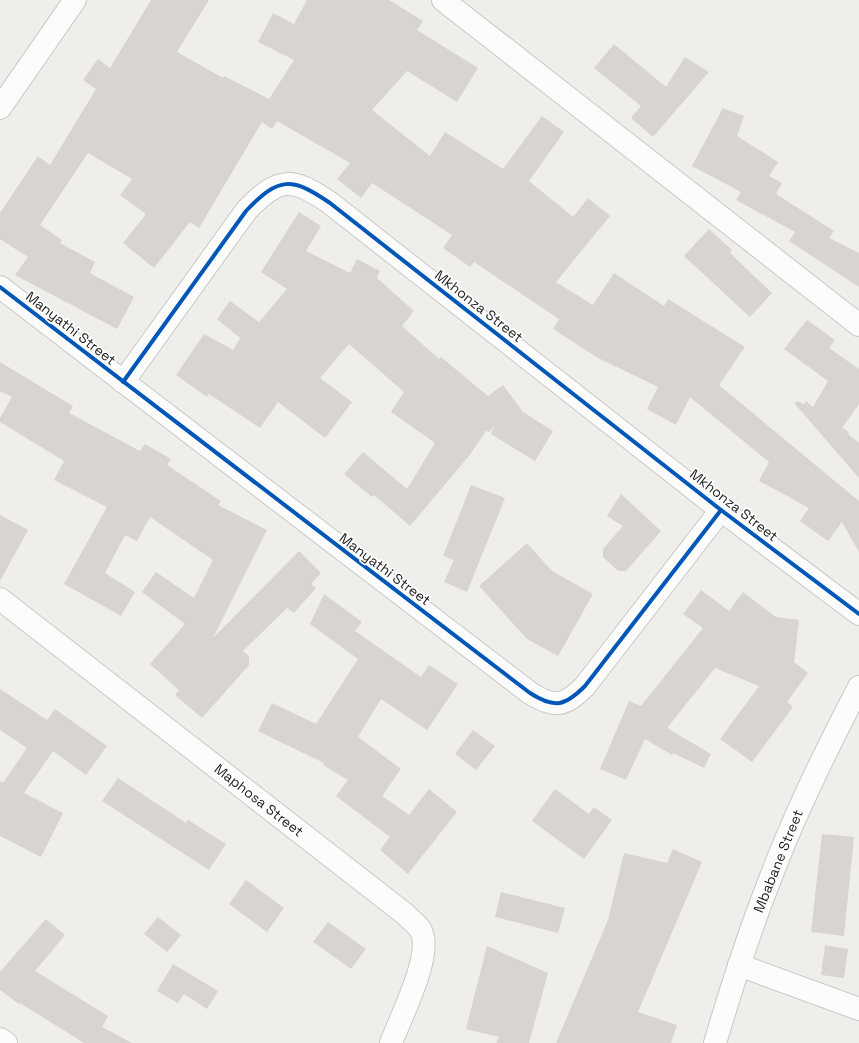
<svg xmlns="http://www.w3.org/2000/svg" width="859" height="1043" font-family="'Space Grotesk',sans-serif">
<rect width="100%" height="100%" fill="#f0eeea"/>
<g fill="#d7d4d1">
<path d="M 151,0 L 209,0 L 177,52 L 223,78 L 224,76 L 269,99 L 294,60 L 258,42 L 273,13 L 294,24 L 307,0 L 389,0 L 423,21 L 417,30 L 478,68 L 457,102 L 407,71 L 372,110 L 430,156 L 445,132 L 503,169 L 542,116 L 564,132 L 529,181 L 573,217 L 588,198 L 610,216 L 556,282 L 593,305 L 614,273 L 664,306 L 668,299 L 745,347 L 719,385 L 859,501 L 859,552 L 842,522 L 828,541 L 800,521 L 809,508 L 759,481 L 769,462 L 690,397 L 676,425 L 647,409 L 658,387 L 598,358 L 553,329 L 559,319 L 474,262 L 470,267 L 443,248 L 452,235 L 372,183 L 361,198 L 337,179 L 350,163 L 277,121 L 272,129 L 262,122 L 199,228 L 190,222 L 154,268 L 123,243 L 146,214 L 120,195 L 132,179 L 88,153 L 40,225 L 62,240 L 60,243 L 95,262 L 90,273 L 134,297 L 117,329 L 15,275 L 28,257 L 0,239 L 0,213 L 38,156 L 50,165 L 96,89 L 83,80 L 98,59 L 110,68 Z"/>
<path d="M 614,44 L 666,87 L 685,57 L 709,72 L 653,137 L 631,118 L 641,106 L 594,68 Z"/>
<path d="M 723,108 L 744,116 L 737,136 L 778,162 L 769,176 L 782,183 L 776,194 L 834,231 L 829,238 L 859,253 L 859,287 L 789,241 L 795,232 L 736,200 L 741,192 L 692,166 Z"/>
<path d="M 299,212 L 321,226 L 306,251 L 350,273 L 357,259 L 380,271 L 377,278 L 414,311 L 402,326 L 439,359 L 441,357 L 488,396 L 503,385 L 523,412 L 553,431 L 535,461 L 491,434 L 494,426 L 489,432 L 486,431 L 469,456 L 410,526 L 374,495 L 372,497 L 344,474 L 363,452 L 407,489 L 435,443 L 391,412 L 404,392 L 349,344 L 320,378 L 352,402 L 325,438 L 278,402 L 260,428 L 209,394 L 207,397 L 176,375 L 204,334 L 233,350 L 240,338 L 217,319 L 230,301 L 259,322 L 287,289 L 261,272 Z"/>
<path d="M 709,229 L 732,250 L 730,253 L 772,293 L 750,317 L 684,256 Z"/>
<path d="M 807,320 L 835,340 L 829,348 L 859,369 L 859,404 L 842,428 L 849,432 L 848,434 L 859,443 L 859,478 L 795,404 L 797,401 L 804,404 L 806,401 L 813,407 L 828,381 L 784,349 Z"/>
<path d="M 0,362 L 73,406 L 69,413 L 140,451 L 145,444 L 171,459 L 167,465 L 221,501 L 218,505 L 267,530 L 213,638 L 299,551 L 321,573 L 311,584 L 316,588 L 294,613 L 287,608 L 243,651 L 249,656 L 249,665 L 202,718 L 175,695 L 179,690 L 150,664 L 185,624 L 142,592 L 156,572 L 194,598 L 213,560 L 150,517 L 137,541 L 125,535 L 105,573 L 135,592 L 121,616 L 64,584 L 107,507 L 54,480 L 64,461 L 0,422 L 0,418 L 12,397 L 0,391 Z"/>
<path d="M 471,485 L 505,498 L 467,592 L 444,582 L 454,560 L 443,556 Z"/>
<path d="M 621,494 L 661,531 L 626,571 L 618,571 L 603,557 L 603,549 L 623,526 L 607,516 Z"/>
<path d="M 0,515 L 28,530 L 0,581 Z"/>
<path d="M 527,543 L 552,571 L 593,594 L 558,656 L 527,639 L 479,586 Z"/>
<path d="M 701,590 L 729,611 L 743,592 L 776,617 L 799,620 L 794,662 L 808,673 L 787,702 L 793,707 L 752,762 L 720,739 L 759,686 L 715,668 L 667,728 L 711,754 L 704,768 L 673,753 L 672,755 L 645,739 L 626,780 L 600,769 L 629,701 L 641,706 L 703,628 L 683,614 Z"/>
<path d="M 324,594 L 362,622 L 355,631 L 421,677 L 429,665 L 458,684 L 427,730 L 381,699 L 358,737 L 401,769 L 382,796 L 409,815 L 429,789 L 457,812 L 408,874 L 380,850 L 390,837 L 336,796 L 348,780 L 323,765 L 324,763 L 258,731 L 272,703 L 316,724 L 358,659 L 310,624 Z"/>
<path d="M 0,689 L 47,720 L 55,709 L 107,746 L 86,775 L 53,751 L 24,793 L 63,813 L 41,857 L 0,836 L 0,781 L 3,783 L 27,748 L 0,730 Z"/>
<path d="M 473,730 L 495,746 L 476,770 L 455,754 Z"/>
<path d="M 118,778 L 186,823 L 188,820 L 226,844 L 209,870 L 102,801 Z"/>
<path d="M 555,789 L 589,814 L 594,807 L 612,820 L 584,859 L 532,821 Z"/>
<path d="M 822,834 L 854,837 L 844,936 L 811,932 Z"/>
<path d="M 673,849 L 702,862 L 638,1012 L 677,1025 L 671,1043 L 556,1043 L 608,920 L 624,853 L 667,863 Z"/>
<path d="M 246,880 L 284,908 L 267,932 L 229,904 Z"/>
<path d="M 501,892 L 565,908 L 558,933 L 495,917 Z"/>
<path d="M 158,917 L 181,935 L 167,952 L 144,934 Z"/>
<path d="M 46,919 L 65,935 L 35,971 L 108,1016 L 102,1027 L 132,1043 L 84,1043 L 20,1003 L 19,1004 L 0,990 L 0,972 Z"/>
<path d="M 328,922 L 366,949 L 351,969 L 313,942 Z"/>
<path d="M 825,945 L 848,949 L 844,978 L 821,975 Z"/>
<path d="M 487,946 L 548,973 L 529,1043 L 496,1043 L 499,1037 L 466,1029 Z"/>
<path d="M 173,964 L 218,991 L 207,1009 L 184,994 L 178,1003 L 157,991 Z"/>
</g>
<g fill="none" stroke-linecap="round" stroke-linejoin="round">
<defs>
<g id="minor">
<path d="M 443,0 L 859,325"/>
<path d="M 0,108 L 75,0"/>
<path d="M 0,287 L 530,693 C 555,709 565,706 585,686 L 721,510"/>
<path d="M 123,382 L 246,211 C 279,176 292,177 330,203 L 721,510 L 859,614"/>
<path d="M 0,599 L 405,914 C 410,919 416,924 420,929 C 435,952 400,1018 391,1043"/>
<path d="M 739,965 L 859,1009"/>
<path d="M 0,1039 L 6,1043"/>
<path d="M 715,1043 C 731,989 748,935 769,882 C 794,815 826,750 859,687"/>
</g>
</defs>
<use href="#minor" stroke="#c8c8c6" stroke-width="24"/>
<use href="#minor" stroke="#fdfcfc" stroke-width="22"/>
<defs>
<g id="cycleway">
<path d="M 0,287 L 530,693 C 555,709 565,706 585,686 L 721,510"/>
<path d="M 123,382 L 246,211 C 279,176 292,177 330,203 L 721,510 L 859,614"/>
</g>
</defs>
<use href="#cycleway" stroke="#fff" stroke-width="6"/>
<use href="#cycleway" stroke="#0057b8" stroke-width="4"/>
</g>
<g text-anchor="middle" dominant-baseline="central" stroke-width="3.5" stroke-linejoin="round" paint-order="stroke">
<g font-size="14" fill="#212121" stroke="#fff">
<text transform="translate(479 306) rotate(38)">Mkhonza Street</text>
<text transform="translate(71 328) rotate(38)">Manyathi Street</text>
<text transform="translate(734 505) rotate(38)">Mkhonza Street</text>
<text transform="translate(385 569) rotate(37)">Manyathi Street</text>
<text transform="translate(259 800) rotate(38)">Maphosa Street</text>
<text transform="translate(778 861) rotate(-68)">Mbabane Street</text>
</g>
</g>
</svg>
